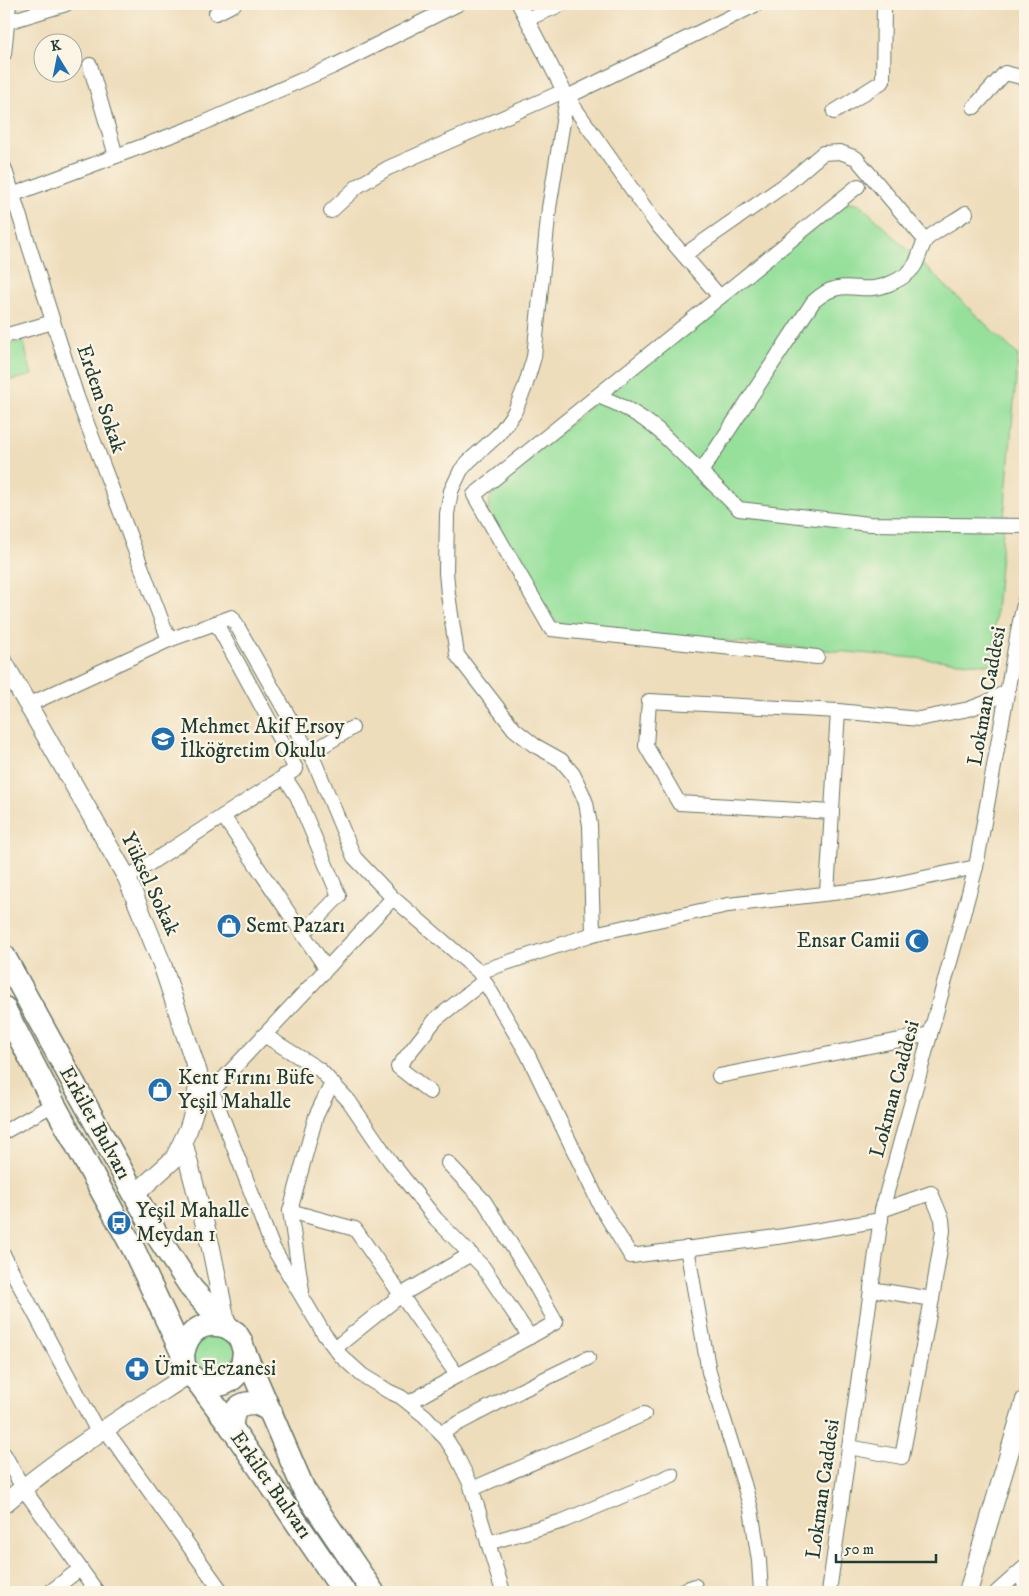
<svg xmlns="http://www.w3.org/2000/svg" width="1029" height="1596" font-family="'IM FELL DW Pica',serif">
<rect width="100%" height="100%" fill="#fcf5e5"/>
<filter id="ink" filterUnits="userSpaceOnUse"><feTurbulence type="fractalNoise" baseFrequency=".02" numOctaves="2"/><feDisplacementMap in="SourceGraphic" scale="10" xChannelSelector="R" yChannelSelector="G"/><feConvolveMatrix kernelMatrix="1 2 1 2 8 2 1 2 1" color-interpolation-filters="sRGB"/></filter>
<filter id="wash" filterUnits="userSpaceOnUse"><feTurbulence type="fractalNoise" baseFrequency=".0096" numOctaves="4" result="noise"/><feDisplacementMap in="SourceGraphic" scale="20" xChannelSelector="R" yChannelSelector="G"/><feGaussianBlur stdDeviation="1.12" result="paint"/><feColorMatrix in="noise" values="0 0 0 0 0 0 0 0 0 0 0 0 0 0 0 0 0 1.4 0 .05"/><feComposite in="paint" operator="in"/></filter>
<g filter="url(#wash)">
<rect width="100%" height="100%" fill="#edb"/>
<g fill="#96e09b" stroke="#5a8e68">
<path d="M 851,203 L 861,205 L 865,209 L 1018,355 L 996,612 L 993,665 L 568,627 L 557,622 L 551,617 L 488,508 L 489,501 L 493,491 L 594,403 L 846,204 Z"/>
<path d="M 23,341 L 32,375 L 4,382 L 4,346 Z"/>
<path d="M 222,1333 L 237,1351 L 223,1377 L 195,1370 L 191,1349 L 200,1337 Z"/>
</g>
</g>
<g filter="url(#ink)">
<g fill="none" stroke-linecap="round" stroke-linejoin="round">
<defs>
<g id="minor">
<path d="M 519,4 L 567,97 L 655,222 L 720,297"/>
<path d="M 216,13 L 234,4"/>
<path d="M 527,19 L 562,4"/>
<path d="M 7,22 L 66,4"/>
<path d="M 4,54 L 9,4"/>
<path d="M 90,65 L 116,156"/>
<path d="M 974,107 L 1005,73 L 1025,78"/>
<path d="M 834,112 L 883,81 L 884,4"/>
<path d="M 4,167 L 77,397 L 169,640"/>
<path d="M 4,198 L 199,125 L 334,66 L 458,4"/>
<path d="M 331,211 L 358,186 L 388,168 L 564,91"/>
<path d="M 684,255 L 789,182 L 823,153 L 840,152 L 856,158 L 925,240"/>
<path d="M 4,336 L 53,322"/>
<path d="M 598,396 C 620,404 640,415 658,430 L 739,509 L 869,524 L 1025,526"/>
<path d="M 701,472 L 813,302 C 843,274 858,297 889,284 C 899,280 911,273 916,263 C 919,256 921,248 925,241 C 930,234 958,219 966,213"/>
<path d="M 817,657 L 551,629 L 474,495 L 858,186"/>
<path d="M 28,705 L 169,640 L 232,617 L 315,763 L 354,857 L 393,898 L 479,972 L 527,1053 L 601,1207 L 631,1256 L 784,1236 L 881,1220"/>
<path d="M 309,754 L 352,728"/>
<path d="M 284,776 L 297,796 L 339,896 L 303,933"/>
<path d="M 832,812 L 679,803 L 646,746 L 649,701 L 838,711 L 919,719 L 969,709 L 985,703 L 1008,691"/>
<path d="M 223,816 L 326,968"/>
<path d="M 127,878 L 296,769 L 216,623"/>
<path d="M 827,893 L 838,711"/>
<path d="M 593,934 L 590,825 L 586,803 L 582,793 L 573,774 L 561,760 L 534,745 L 514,729 L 457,655 L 448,594 L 446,572 L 447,514 L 451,491 L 461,470 L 469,461 L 498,435 L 514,413 L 525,387 L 534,357 L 549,208 L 567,97 L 757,4"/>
<path d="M 479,972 L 593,934 L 728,905 L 876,888 L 976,867"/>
<path d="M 264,1035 L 320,1070 L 349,1101 L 390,1161 L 436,1219 L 483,1267 L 530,1337"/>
<path d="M 719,1076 L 930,1034"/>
<path d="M 212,1091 L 393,898"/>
<path d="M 430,1092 L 398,1067 L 436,1019 L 484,981"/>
<path d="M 197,1096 L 212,1091 L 272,1246 L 324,1334 L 341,1356 L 362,1375 L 388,1391 L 401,1397 L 425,1416 L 446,1439 L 455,1453 L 470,1483 L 503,1592"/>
<path d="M 4,1132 L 54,1104"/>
<path d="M 882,1210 L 931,1193 L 942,1219 L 943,1231 L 932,1299"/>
<path d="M 290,1211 L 355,1229 L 457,1375"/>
<path d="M 687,1248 L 709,1372 L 744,1484 L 751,1509 L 759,1561 L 761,1592"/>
<path d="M 4,1256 L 99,1434"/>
<path d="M 302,1291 L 290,1211 L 316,1116 L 332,1083"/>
<path d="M 335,1348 L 401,1295 L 471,1254"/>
<path d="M 409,1403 C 457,1374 508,1350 556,1322 L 525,1267 L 484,1201 L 448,1163"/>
<path d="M 105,1429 L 222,1592"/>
<path d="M 440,1433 L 520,1391 L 588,1358"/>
<path d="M 849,1447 L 902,1457 L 932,1299 L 871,1289"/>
<path d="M 4,1454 L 23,1488 L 97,1592"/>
<path d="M 472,1489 L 644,1414"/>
<path d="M 488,1543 L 563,1521 L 672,1475"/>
<path d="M 1021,1571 L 1025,1587"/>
<path d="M 50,1592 L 80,1569"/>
<path d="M 678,1592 L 695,1586"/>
<path d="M 829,1592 L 882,1210 L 976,867 L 1019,626 L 1025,600"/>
<path d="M 997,1592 L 1025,1567"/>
</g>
<g id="tertiary">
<path d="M 4,663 L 127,878 L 162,964 L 198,1073 L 198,1085 L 195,1108 L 188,1130 L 174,1159 L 134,1195"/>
<path d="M 183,1141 L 211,1248 L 227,1327"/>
<path d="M 4,1504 C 61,1455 126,1415 189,1374"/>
<path d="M 968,1592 L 1025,1400"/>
</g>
<g id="primary">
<path d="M 4,956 L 158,1237 L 192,1289 L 227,1327 L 236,1333 L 241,1341 L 244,1351 L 304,1490 L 373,1592"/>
<path d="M 4,1008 L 54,1104 L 134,1250 L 183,1355 L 184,1365 L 189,1374 L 197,1381 L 232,1428 L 344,1592"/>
<path d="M 183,1355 C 187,1330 203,1320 227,1327"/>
<path d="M 197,1381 C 223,1392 243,1379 244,1351"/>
<path d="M 232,1428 C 231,1401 252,1397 271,1412"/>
</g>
</defs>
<use href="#minor" stroke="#677563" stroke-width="16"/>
<use href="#tertiary" stroke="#677563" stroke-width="20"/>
<use href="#primary" stroke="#677563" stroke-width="25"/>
<use href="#minor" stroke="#fff" stroke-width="14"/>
<use href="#tertiary" stroke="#fff" stroke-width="18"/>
<use href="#primary" stroke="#fff" stroke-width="22"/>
</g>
</g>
<defs>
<symbol id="school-disc" viewBox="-11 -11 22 22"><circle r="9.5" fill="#1f6fb2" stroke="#fcf5e5"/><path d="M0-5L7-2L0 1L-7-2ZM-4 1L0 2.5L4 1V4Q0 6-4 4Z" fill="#fff"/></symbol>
<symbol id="shop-disc" viewBox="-11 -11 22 22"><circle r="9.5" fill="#1f6fb2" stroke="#fcf5e5"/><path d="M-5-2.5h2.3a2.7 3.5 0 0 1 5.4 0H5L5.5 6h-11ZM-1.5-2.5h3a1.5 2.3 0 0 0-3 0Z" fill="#fff"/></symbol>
<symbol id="mosque-disc" viewBox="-11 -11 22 22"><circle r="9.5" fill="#1f6fb2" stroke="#fcf5e5"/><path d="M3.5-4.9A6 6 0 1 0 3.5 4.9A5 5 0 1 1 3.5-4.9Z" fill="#fff"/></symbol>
<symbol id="bus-disc" viewBox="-11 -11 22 22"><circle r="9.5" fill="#1f6fb2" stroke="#fcf5e5"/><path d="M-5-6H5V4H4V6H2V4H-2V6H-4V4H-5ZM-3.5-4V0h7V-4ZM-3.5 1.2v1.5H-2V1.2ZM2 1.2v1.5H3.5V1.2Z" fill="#fff"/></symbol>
<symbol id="pharmacy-disc" viewBox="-11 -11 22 22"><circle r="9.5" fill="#1f6fb2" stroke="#fcf5e5"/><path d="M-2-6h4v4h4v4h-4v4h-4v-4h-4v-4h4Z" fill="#fff"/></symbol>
</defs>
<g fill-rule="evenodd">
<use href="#school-disc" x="149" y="725" width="28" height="28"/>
<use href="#shop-disc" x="215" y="912" width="28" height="28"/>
<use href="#mosque-disc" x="903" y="927" width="28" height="28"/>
<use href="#shop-disc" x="146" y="1076" width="28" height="28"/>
<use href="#bus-disc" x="105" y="1209" width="28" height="28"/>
<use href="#pharmacy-disc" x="123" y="1355" width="28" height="28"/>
</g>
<g text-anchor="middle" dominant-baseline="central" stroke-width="4.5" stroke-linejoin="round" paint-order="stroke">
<g font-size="21" fill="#1f3d34" stroke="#fcf5e5">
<text transform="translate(101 399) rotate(71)">Erdem Sokak</text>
<text transform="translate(987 696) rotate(-80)">Lokman Caddesi</text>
<text transform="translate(150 884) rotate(65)">Yüksel Sokak</text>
<text transform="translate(895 1089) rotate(-75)">Lokman Caddesi</text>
<text transform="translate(95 1123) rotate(61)">Erkilet Bulvarı</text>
<text transform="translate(271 1485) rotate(55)">Erkilet Bulvarı</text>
<text transform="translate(823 1489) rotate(-82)">Lokman Caddesi</text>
</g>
<g font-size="21" fill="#1f3d34" stroke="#fcf5e5" text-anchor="start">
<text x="180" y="727">Mehmet Akif Ersoy<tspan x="180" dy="24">İlköğretim Okulu</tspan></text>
<text x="246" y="926">Semt Pazarı</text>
<text x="900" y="941" text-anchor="end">Ensar Camii</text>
<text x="178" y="1078">Kent Fırını Büfe<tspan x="178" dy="24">Yeşil Mahalle</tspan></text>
<text x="136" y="1211">Yeşil Mahalle<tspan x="136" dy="24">Meydan 1</tspan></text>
<text x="154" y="1369">Ümit Eczanesi</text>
</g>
</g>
<rect width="1029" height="1596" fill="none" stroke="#fcf5e5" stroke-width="20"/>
<g transform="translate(58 58) rotate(350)"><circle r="24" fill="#fcf5e5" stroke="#a4ab9e"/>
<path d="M0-4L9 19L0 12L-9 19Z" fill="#1f6fb2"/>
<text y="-8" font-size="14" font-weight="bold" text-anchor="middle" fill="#1f3d34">K</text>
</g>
<path d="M836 1554v8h100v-8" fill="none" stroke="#1f3d34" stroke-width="2.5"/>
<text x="844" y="1554" font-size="15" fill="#1f3d34" stroke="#fcf5e5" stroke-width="4" paint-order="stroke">50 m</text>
</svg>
